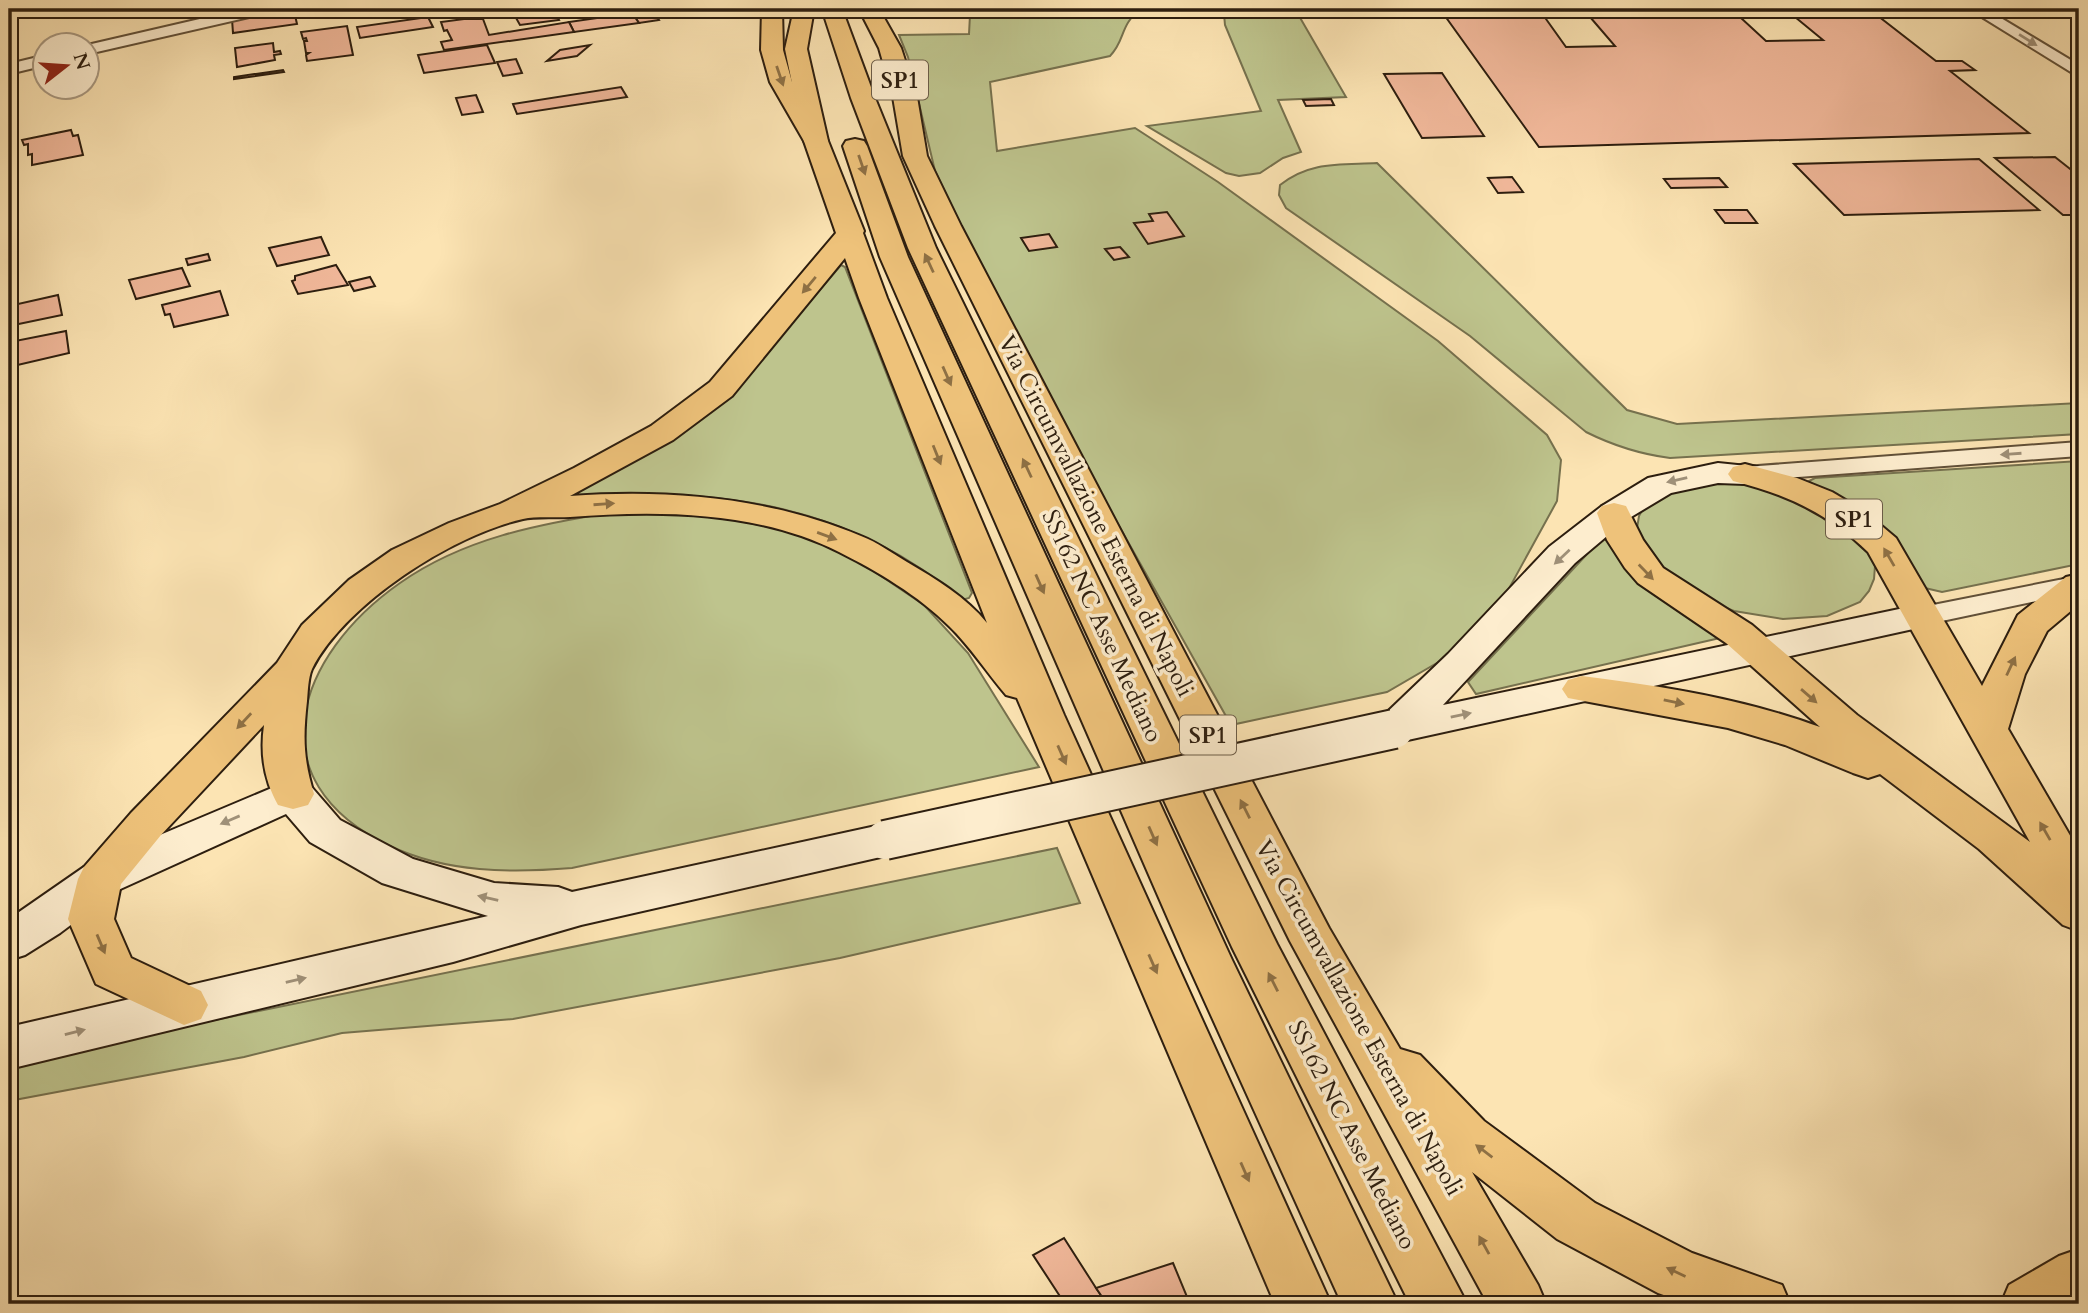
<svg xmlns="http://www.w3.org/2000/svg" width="2088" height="1313" font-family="Cardo,serif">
<rect width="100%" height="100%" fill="#fce4b3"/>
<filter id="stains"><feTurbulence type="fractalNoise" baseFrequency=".00286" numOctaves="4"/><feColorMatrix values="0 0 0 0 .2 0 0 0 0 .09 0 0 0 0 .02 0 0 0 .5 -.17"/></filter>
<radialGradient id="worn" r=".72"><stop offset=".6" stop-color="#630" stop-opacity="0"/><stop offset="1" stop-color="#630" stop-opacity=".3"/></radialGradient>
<g fill="#bec48d" stroke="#76714e" stroke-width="2">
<path d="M 974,9 L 1141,9 C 1119,25 1126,40 1110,56 L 990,82 L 997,151 L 1135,128 L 1218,182 L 1438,341 L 1547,435 L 1561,460 L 1557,501 L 1506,594 L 1442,660 L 1387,692 L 1231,725 L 1096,485 L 978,261 L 935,171 L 908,57 L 899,35 L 969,34 L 970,15 Z"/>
<path d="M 1229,9 L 1295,9 L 1346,97 L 1278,100 L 1301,152 L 1283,158 L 1260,173 L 1239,176 L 1226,173 L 1147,126 L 1261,111 L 1225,25 L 1224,14 Z"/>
<path d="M 1377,163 L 1627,410 L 1677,424 L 2079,403 L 2079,434 L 1670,458 C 1639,454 1614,446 1586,432 L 1470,336 L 1286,208 L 1279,195 L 1280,185 C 1310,161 1340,165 1377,163 Z"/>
<path d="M 841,265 L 845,267 L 972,593 L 969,598 L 962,600 C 850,503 713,486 571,497 L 565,491 L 749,373 Z"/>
<path d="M 2079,461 L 2079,564 L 1942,592 L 1925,588 L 1809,481 L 1815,478 Z"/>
<path d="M 1706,482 L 1749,484 L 1814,504 L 1870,553 L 1875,566 L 1874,579 L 1869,591 L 1860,602 L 1827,616 L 1783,619 L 1734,611 L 1711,602 L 1656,568 L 1637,528 L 1639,516 L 1645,505 L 1656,496 Z"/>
<path d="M 615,512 L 710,515 L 783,530 L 844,551 L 924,605 L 968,653 L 1039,767 L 572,868 C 511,873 447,873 390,846 C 252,780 297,655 400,583 C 464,538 539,524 615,512 Z"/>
<path d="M 1602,538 L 1607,539 L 1634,578 L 1720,638 L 1476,694 L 1468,682 Z"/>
<path d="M 1057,848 L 1080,903 L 840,958 L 513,1019 L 342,1033 L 244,1057 L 9,1101 L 9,1062 Z"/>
</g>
<g fill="#f1b89a" stroke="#2d1e0f" stroke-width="2" fill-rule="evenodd">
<path d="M 511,9 L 553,9 L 559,20 L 520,25 Z"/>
<path d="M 629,9 L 652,9 L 659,20 L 639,23 Z"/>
<path d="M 1440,9 L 1869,9 L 1936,61 L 1962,61 L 1975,70 L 1950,71 L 2029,133 L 1539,147 ZM 1584,10 L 1615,46 L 1566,47 L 1541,12 ZM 1795,17 L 1823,40 L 1766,41 L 1741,18 Z"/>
<path d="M 2057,9 L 2079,9 L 2079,22 Z"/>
<path d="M 294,11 L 297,24 L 233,33 L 232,19 Z"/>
<path d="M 632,13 L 639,23 L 574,32 L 569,22 Z"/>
<path d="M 428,17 L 433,27 L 360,38 L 357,27 Z"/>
<path d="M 464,19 L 483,19 L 489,35 L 569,22 L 574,32 L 444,50 L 441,42 L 452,40 L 447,30 L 444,31 L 441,22 Z"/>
<path d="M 347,26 L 353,55 L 307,61 L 306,55 L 309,53 L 306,53 L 304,41 L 307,41 L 306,38 L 303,39 L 301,32 Z"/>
<path d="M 273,43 L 274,52 L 280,51 L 281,54 L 274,55 L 275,60 L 237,67 L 235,48 Z"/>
<path d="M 487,45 L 495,63 L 424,73 L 418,55 Z"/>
<path d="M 590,45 L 577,56 L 547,61 L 560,50 Z"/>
<path d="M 516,59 L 522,73 L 503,76 L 497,62 Z"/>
<path d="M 283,70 L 284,72 L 234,79 L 234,77 Z"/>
<path d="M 1442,73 L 1484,136 L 1422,138 L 1384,74 Z"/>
<path d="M 621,87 L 627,97 L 517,114 L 513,104 Z"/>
<path d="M 476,95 L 483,112 L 462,115 L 456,98 Z"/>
<path d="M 1331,99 L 1334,105 L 1306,106 L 1303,100 Z"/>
<path d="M 71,130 L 73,136 L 78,135 L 83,155 L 32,165 L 32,154 L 28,155 L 28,144 L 24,145 L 22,140 Z"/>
<path d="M 2055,157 L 2079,176 L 2079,215 L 2063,215 L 1995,158 Z"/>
<path d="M 1979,159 L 2039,210 L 1844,215 L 1794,164 Z"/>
<path d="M 1512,177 L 1523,192 L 1498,193 L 1488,178 Z"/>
<path d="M 1719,178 L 1727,187 L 1671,188 L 1664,179 Z"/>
<path d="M 1715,210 L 1747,210 L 1757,223 L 1725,223 Z"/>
<path d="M 1167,212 L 1184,236 L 1148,244 L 1134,223 L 1153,221 L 1149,214 Z"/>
<path d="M 1049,234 L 1057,247 L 1029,251 L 1021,238 Z"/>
<path d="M 321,237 L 329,255 L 277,266 L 269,248 Z"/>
<path d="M 1120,247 L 1129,257 L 1114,260 L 1105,249 Z"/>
<path d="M 208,254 L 210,260 L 188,265 L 186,259 Z"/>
<path d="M 336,265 L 348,285 L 298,294 L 292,281 L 295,280 L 295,276 Z"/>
<path d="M 182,268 L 190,286 L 136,299 L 129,280 Z"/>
<path d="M 370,277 L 375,286 L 354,291 L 349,282 Z"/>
<path d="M 220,291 L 228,315 L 174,327 L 170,314 L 165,315 L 162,305 Z"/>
<path d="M 58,295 L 62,315 L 9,326 L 9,306 Z"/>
<path d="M 66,331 L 69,353 L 9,367 L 10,342 Z"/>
<path d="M 1064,1238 L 1096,1288 L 1107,1304 L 1065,1304 L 1033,1255 Z"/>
<path d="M 1173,1263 L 1190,1304 L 1107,1304 L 1096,1288 Z"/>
</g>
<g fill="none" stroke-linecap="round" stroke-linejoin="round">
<defs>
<g id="minor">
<path d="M 243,9 L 270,9 L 262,14 L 88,54 L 88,46 L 83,46 Z"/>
<path d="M 1969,9 L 1986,9 L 2079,65 L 2079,77 Z"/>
<path d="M 46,55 L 46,65 L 9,74 L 9,64 Z"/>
<path d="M 2079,442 L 2079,456 L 1745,481 L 1736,479 L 1733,474 L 1736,469 L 1745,467 Z"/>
<path d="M 2079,576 L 2079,592 L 1923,625 L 1913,622 L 1909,616 L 1913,610 L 1923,607 Z"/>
</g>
<g id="secondary">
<path d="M 1718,463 L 1757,467 L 1762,474 L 1757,481 L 1745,484 L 1718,483 L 1671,493 L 1626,520 L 1575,563 L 1443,705 L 1923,604 L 1936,608 L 1942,616 L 1936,624 L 1394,743 L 1380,739 L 1374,729 L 1380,719 L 1448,654 L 1549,547 L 1602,506 L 1648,478 Z"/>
<path d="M 293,779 L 308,783 L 340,820 L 413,859 L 494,883 L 558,887 L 572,892 L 885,824 L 900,829 L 907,840 L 900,851 L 885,856 L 581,925 L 453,962 L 9,1069 L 9,1027 L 488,916 L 382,883 L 310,842 L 286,814 L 116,891 L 60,933 L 25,955 L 9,960 L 9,919 L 84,867 Z"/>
</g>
<g id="primary">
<path d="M 762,9 L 782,9 L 783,50 L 792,82 L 828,141 L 864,231 L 863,233 L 887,298 L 1064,715 L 1331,1304 L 1275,1304 L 1017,698 L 1006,695 C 987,673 970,646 949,626 C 919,596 877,571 839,552 C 758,511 659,510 570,517 C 555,518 536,516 523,519 C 452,535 345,604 312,669 C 308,678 308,691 307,701 C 303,737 303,758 314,794 L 308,805 L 293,809 L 278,805 C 264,780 260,753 264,725 L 161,835 L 121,884 L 114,919 L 131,958 L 201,991 L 208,1005 L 201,1019 L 184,1025 L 96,984 L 68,919 L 78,879 L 84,867 L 131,813 L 277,663 L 302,625 L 349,580 L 392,550 L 449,523 L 500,504 L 574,468 L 651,426 L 710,382 L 836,233 L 804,141 L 770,82 L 761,50 ZM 845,258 L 859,298 L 987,623 C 966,597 936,579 907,562 C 892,553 877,542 861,536 C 768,497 669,489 570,496 L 673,440 L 732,396 Z"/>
<path d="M 859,9 L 879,9 L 901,48 L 917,97 L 927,156 L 961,226 L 1329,928 L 1400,1049 L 1420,1055 L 1484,1121 L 1595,1203 L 1692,1253 L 1782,1285 L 1790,1304 L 1689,1304 L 1658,1293 L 1557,1239 L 1472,1172 L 1538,1285 L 1546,1304 L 1488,1304 L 1290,941 L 935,226 L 903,156 L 893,97 L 879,48 Z"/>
<path d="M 1745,464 L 1797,478 L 1832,492 L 1864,511 L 1896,538 L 1982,686 L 2018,615 L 2066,577 L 2079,574 L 2079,604 L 2047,631 L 2025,674 L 2008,729 L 2079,851 L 2079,931 L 2063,925 L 1979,849 L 1880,774 L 1868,778 L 1853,773 L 1785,745 L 1728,728 L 1568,698 L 1562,689 L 1568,680 L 1582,676 C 1662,686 1744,699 1820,727 L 1726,643 L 1638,583 L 1625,568 L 1607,540 L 1597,513 L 1602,506 L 1614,503 L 1626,506 L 1643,540 L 1663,568 L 1752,625 L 1857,715 L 2030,842 L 1868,552 C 1829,514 1786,494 1733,481 L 1728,474 L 1733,467 Z"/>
<path d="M 2079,1249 L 2079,1304 L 2001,1304 L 2009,1285 L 2059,1256 Z"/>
</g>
<g id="trunk">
<path d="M 794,9 L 814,9 L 807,49 L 828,141 L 825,146 L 816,148 L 807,146 L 804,141 L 785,49 Z"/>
<path d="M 822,9 L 842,9 L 875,98 L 936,248 L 1277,944 L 1467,1304 L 1410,1304 L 1232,947 L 908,248 L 851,98 Z"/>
<path d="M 855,139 L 864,141 L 867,146 L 908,257 L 1232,960 L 1398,1304 L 1342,1304 L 1186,960 L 880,257 L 843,146 L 846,141 Z"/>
</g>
</defs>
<use href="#minor" stroke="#615038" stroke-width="4"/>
<use href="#secondary" stroke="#2d1e0f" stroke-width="4"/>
<use href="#primary" stroke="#2d1e0f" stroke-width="4"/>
<use href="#trunk" stroke="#2d1e0f" stroke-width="4"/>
<use href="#minor" fill="#fdedce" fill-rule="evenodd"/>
<use href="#secondary" fill="#fdedce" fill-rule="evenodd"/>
<use href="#primary" fill="#eec27a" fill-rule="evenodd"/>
<use href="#trunk" fill="#eec27a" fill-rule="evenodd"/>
<defs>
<path id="secondary-bridge" d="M 885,840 L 1394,729"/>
</defs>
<use href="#secondary-bridge" stroke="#2d1e0f" stroke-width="42" stroke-linecap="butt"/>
<use href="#secondary-bridge" stroke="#fdedce" stroke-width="38"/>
</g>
<defs><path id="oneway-solid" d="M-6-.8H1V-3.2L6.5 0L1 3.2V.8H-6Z" transform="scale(1.75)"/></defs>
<g fill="#9f9078">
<use href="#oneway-solid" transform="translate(2028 40) rotate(32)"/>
<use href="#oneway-solid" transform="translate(2011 454) rotate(176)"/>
<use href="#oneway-solid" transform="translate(1677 480) rotate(167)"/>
<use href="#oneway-solid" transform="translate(1562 557) rotate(137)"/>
<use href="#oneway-solid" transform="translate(1461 715) rotate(-12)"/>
<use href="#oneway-solid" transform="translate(230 820) rotate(157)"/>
<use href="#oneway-solid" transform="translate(488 898) rotate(-167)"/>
<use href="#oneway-solid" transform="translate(296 980) rotate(-13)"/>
<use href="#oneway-solid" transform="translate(75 1032) rotate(-14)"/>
</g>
<g fill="#8e7044">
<use href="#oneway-solid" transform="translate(780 76) rotate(71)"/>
<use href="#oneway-solid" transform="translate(862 165) rotate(71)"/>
<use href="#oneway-solid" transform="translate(929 263) rotate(-115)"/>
<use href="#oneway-solid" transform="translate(809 285) rotate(130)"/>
<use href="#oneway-solid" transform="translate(947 376) rotate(66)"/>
<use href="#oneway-solid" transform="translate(937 455) rotate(68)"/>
<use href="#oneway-solid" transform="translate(1027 468) rotate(-115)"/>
<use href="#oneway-solid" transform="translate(604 504) rotate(-4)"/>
<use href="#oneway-solid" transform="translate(827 536) rotate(20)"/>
<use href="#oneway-solid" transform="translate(1889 557) rotate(-120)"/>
<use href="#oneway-solid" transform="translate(1646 572) rotate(46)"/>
<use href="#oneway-solid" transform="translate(1040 584) rotate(66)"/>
<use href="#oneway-solid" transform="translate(2011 666) rotate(-65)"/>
<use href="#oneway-solid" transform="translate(1809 696) rotate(41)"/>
<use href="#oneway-solid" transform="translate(1674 702) rotate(12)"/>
<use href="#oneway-solid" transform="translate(244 721) rotate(133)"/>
<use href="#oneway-solid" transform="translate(1062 755) rotate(66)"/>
<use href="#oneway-solid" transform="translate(1245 809) rotate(-117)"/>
<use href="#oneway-solid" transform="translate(2045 831) rotate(-120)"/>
<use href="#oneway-solid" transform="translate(1153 836) rotate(66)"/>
<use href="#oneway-solid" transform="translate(101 944) rotate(67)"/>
<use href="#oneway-solid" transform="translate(1153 964) rotate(66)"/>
<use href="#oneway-solid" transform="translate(1273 982) rotate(-117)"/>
<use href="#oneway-solid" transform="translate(1484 1151) rotate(-143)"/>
<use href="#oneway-solid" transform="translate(1245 1172) rotate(66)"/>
<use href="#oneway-solid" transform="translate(1484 1245) rotate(-119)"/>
<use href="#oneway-solid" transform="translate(1676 1272) rotate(-155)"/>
</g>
<g text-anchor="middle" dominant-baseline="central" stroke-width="7" stroke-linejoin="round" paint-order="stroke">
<g fill="#fdedce" stroke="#6b5c48" stroke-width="2">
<rect x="872" y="60.5" width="56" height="39" rx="5"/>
<rect x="1826" y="499.5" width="56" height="39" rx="5"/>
<rect x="1180" y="715.5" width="56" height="39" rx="5"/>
</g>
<g font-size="23" font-weight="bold" fill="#2d1e0f">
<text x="900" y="80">SP1</text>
<text x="1854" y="519">SP1</text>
<text x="1208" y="735">SP1</text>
</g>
<g font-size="24" fill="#2d1e0f" stroke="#fdedce">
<text transform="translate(1096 516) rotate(63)">Via Circumvallazione Esterna di Napoli</text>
<text transform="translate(1102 626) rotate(65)">SS162 NC Asse Mediano</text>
<text transform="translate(1359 1018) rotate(61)">Via Circumvallazione Esterna di Napoli</text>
<text transform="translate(1352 1135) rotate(63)">SS162 NC Asse Mediano</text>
</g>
</g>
<rect width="2088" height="1313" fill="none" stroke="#fce4b3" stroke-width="35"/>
<rect x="10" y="10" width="2067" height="1292" fill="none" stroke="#2d1e0f" stroke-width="3.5"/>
<rect x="18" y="18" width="2053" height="1278" fill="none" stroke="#2d1e0f" stroke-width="2"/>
<g transform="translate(66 66) rotate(73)"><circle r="33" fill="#fdedce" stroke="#aa9a82" stroke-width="2"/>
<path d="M0-5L12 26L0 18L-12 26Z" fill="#8f2418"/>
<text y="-10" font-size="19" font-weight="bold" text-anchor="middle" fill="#2d1e0f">N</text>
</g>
<rect width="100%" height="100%" filter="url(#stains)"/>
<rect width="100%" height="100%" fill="url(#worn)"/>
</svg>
